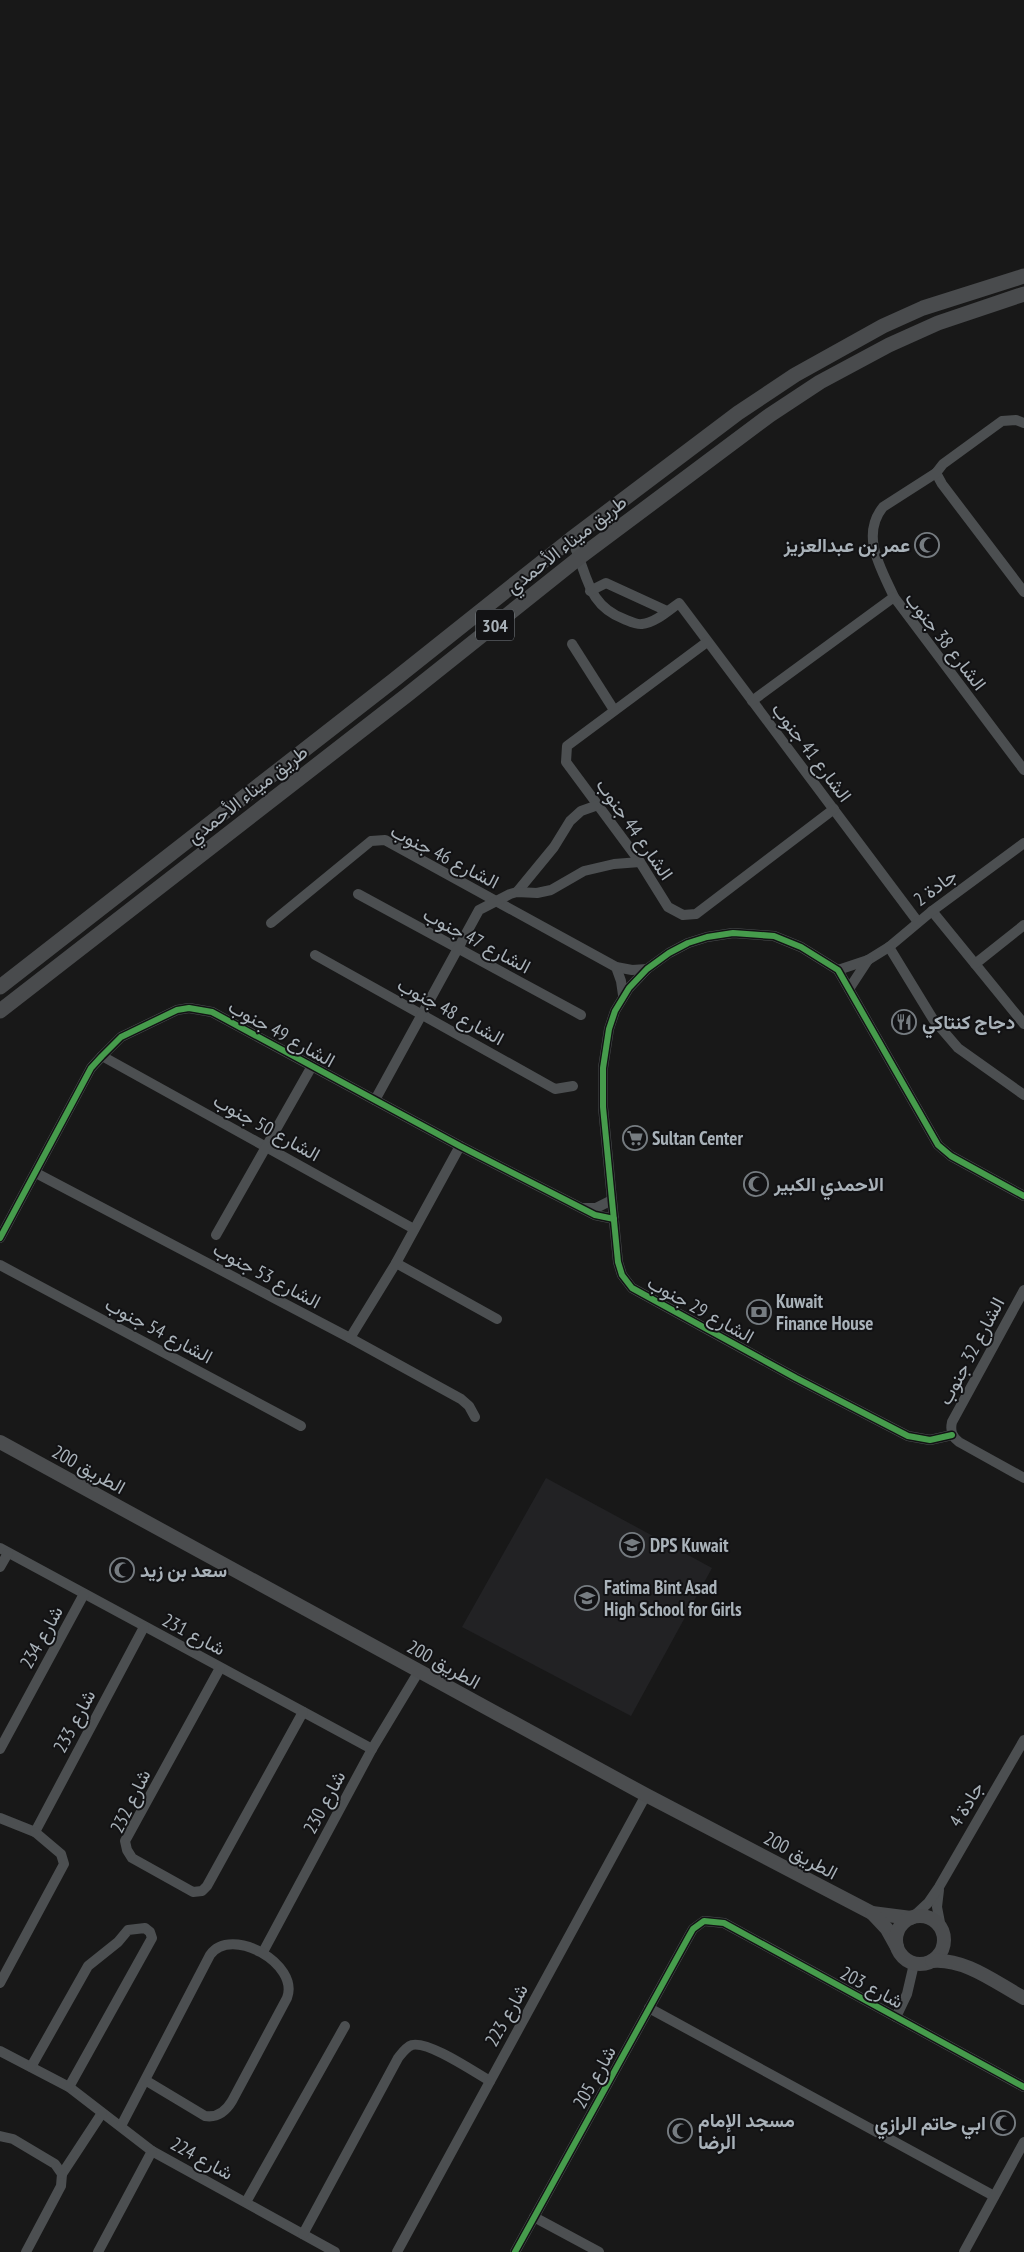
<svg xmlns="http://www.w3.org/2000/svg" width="1024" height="2252" font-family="'PT Sans Narrow',Vazirmatn,sans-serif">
<rect width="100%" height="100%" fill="#181818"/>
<path fill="#222224" d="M 546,1478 L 712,1568 L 631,1716 L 462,1627 Z"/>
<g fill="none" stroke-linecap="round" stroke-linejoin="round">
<g stroke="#4c4f51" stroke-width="10">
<path d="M 936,473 L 942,484 L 1024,592"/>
<path d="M 571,539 C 588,572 585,604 624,619 C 629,621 637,625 642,624 C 655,623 669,610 679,603 L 918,922"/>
<path d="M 590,591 L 606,583 L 667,611"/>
<path d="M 894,597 C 881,568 860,536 883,507 L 936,473 L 943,464 L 1002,421 L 1016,420 L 1024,423"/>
<path d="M 707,642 L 567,746 L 566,762 L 640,862 L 668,907 L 683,915 L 696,914 L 834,809"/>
<path d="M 572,644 L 614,710"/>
<path d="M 752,701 L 894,597 L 1024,770"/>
<path d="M 517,892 L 554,847 L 570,821 L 581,811 L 598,805"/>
<path d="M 358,894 L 581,1015"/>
<path d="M 932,911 L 1024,1024"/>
<path d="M 271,923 L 371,841 L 385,840 L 616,967 L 632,970 L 647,969"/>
<path d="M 889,947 L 933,1019 L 958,1048 L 1024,1095"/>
<path d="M 315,955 L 555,1089 L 573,1086"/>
<path d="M 975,964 L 1024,925"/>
<path d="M 616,967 L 621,981 L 623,995"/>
<path d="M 838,970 L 868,960 L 889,947 L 932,911 L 1024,843"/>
<path d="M 849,989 L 868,960"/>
<path d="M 102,1056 L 414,1229"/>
<path d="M 375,1100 L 479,910 L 510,894 L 517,892 L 537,893 L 551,890 L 584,871 L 614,864 L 640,862"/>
<path d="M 36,1173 L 350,1338 L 461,1399 L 469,1406 L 475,1417"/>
<path d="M 583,1208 L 596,1208 L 612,1200"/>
<path d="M 216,1235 L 312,1066"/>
<path d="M 0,1238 L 91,1068 L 102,1056 L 121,1037 L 177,1010 L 189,1008 L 212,1012 L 460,1146 L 595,1215 L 614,1219"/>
<path d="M 396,1263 L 497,1319"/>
<path d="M 0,1265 L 301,1426"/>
<path d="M 1024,1290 L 952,1422 C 950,1431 952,1437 959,1442 L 1024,1478"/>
<path d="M 350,1338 L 396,1263 L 460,1146"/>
<path d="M 952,1435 L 930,1440 L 908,1436 L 796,1378 L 632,1288 L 622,1275 L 618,1262 L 603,1107 L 603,1068 L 609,1029 L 615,1011 L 629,988 L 647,969 L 669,953 L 688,943 L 707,937 L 733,933 L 774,936 L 801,947 L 838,970 L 938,1145 L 951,1156 L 1024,1196"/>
<path d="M 0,1548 L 372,1749"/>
<path d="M 0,1567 L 8,1553"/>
<path d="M 220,1668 L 125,1841 L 127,1850 L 132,1858 L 193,1892 L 202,1891 L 207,1886 L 303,1712"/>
<path d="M 0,1749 L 84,1594"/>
<path d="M 0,1818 L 35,1832 L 144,1627"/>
<path d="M 939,1890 L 937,1907 L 941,1928"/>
<path d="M 913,1917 L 928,1903 L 939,1887 L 1024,1740"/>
<path d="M 263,1952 L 372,1749 L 419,1671"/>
<path d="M 0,1983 L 64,1864 L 61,1854 L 35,1832"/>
<path d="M 649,2008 L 994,2196"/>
<path d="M 896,2017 L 907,1994 L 914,1964"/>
<path d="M 0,2051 L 69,2087 L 152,2151 L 335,2252"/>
<path d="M 31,2067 L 88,1966 L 118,1942 L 128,1930 L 145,1928 L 150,1932 L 152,1938 L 69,2087"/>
<path d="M 121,2126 L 210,1955 C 231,1925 300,1964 287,1998 L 232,2101 C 226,2111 217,2118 205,2116 L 145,2080"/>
<path d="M 0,2136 L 13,2139 L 55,2164 L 62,2174 L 61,2186 L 26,2252"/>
<path d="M 62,2174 L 102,2113"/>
<path d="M 246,2202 L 345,2026"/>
<path d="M 534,2217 L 599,2252"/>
<path d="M 303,2234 L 398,2058 C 402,2053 406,2047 412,2045 C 429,2041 474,2072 490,2081"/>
<path d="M 98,2252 L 152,2151"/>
<path d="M 397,2252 L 646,1795"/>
<path d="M 515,2252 L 689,1936 L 693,1929 L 704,1921 L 724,1923 L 1024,2087"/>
<path d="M 964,2252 L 1024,2142"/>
</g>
<g stroke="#4b4d4f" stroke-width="14">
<path d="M 0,1442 L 646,1795 L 872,1913 L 911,1918"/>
<path d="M 872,1913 L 887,1929 L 897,1947"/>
<circle cx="920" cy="1940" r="24"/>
<path d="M 932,1961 C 965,1958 996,1983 1024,1998"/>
</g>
<g stroke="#494b4d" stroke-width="15">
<path d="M 0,987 L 394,680 L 571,539 L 738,413 L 795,375 L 883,326 L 923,308 L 1024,276"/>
<path d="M 0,1011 L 407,695 L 580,557 L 770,415 L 820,382 L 889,345 L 938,323 L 1024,294"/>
</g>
<defs>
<g id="cycleway">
<path d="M 0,1238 L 91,1068 L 102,1056 L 121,1037 L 177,1010 L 189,1008 L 212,1012 L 460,1146 L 595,1215 L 614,1219"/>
<path d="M 952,1435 L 930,1440 L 908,1436 L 796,1378 L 632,1288 L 622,1275 L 618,1262 L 603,1107 L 603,1068 L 609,1029 L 615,1011 L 629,988 L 647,969 L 669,953 L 688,943 L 707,937 L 733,933 L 774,936 L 801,947 L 838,970 L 938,1145 L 951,1156 L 1024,1196"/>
<path d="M 515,2252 L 689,1936 L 693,1929 L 704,1921 L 724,1923 L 1024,2087"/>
</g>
</defs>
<use href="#cycleway" stroke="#121214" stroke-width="9"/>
<use href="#cycleway" stroke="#469c4c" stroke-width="6"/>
</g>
<defs>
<symbol id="mosque-ring" viewBox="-11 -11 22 22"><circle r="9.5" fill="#121214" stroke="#767c81" stroke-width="1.5"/><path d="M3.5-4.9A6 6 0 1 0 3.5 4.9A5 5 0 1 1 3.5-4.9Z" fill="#767c81"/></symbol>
<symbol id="restaurant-ring" viewBox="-11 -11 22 22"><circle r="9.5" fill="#121214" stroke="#767c81" stroke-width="1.5"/><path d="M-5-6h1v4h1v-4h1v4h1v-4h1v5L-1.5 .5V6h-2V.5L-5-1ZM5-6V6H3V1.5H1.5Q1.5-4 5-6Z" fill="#767c81"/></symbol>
<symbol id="supermarket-ring" viewBox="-11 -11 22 22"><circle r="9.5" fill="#121214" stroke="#767c81" stroke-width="1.5"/><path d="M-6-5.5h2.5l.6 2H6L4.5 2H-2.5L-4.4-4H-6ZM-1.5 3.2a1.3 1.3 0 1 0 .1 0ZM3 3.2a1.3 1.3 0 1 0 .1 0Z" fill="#767c81"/></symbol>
<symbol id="bank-ring" viewBox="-11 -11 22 22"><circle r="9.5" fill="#121214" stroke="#767c81" stroke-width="1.5"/><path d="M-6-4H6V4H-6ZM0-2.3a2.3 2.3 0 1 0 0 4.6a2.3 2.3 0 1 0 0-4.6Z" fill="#767c81"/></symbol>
<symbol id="school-ring" viewBox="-11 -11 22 22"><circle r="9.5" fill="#121214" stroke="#767c81" stroke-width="1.5"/><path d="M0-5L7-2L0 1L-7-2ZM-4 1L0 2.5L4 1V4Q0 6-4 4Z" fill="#767c81"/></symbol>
<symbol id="university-ring" viewBox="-11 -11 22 22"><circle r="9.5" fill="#121214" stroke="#767c81" stroke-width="1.5"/><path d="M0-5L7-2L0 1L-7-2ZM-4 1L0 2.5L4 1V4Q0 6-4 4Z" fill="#767c81"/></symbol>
</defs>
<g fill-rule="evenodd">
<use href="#mosque-ring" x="913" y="531" width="28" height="28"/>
<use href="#restaurant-ring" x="890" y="1008" width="28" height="28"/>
<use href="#supermarket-ring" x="621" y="1124" width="28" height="28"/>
<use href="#mosque-ring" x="742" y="1170" width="28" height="28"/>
<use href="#bank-ring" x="745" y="1298" width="28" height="28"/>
<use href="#school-ring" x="618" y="1531" width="28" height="28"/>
<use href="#mosque-ring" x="108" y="1556" width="28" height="28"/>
<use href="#university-ring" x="573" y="1584" width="28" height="28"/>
<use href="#mosque-ring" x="989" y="2109" width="28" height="28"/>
<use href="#mosque-ring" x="666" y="2117" width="28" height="28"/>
</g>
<g text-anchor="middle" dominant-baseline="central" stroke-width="4" stroke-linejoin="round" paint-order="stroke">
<rect fill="#121214" stroke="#7c8288" stroke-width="1" x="476" y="609.5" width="38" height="31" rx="4"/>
<g font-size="18" font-weight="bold" fill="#a9b2b9">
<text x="495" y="625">304</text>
</g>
<g font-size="19" fill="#a9b2b9" stroke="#121214">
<text transform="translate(566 544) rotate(-38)">طريق ميناء الأحمدي</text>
<text transform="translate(946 641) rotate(52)">الشارع 38 جنوب</text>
<text transform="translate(812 752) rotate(53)">الشارع 41 جنوب</text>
<text transform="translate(247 794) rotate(-38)">طريق ميناء الأحمدي</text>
<text transform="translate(635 829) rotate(55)">الشارع 44 جنوب</text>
<text transform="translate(445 856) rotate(27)">الشارع 46 جنوب</text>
<text transform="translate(935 887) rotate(-37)">جادة 2</text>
<text transform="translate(477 940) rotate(28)">الشارع 47 جنوب</text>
<text transform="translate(451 1011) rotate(29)">الشارع 48 جنوب</text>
<text transform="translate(282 1033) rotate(29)">الشارع 49 جنوب</text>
<text transform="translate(267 1127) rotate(29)">الشارع 50 جنوب</text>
<text transform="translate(267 1275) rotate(28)">الشارع 53 جنوب</text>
<text transform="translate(701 1309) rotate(29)">الشارع 29 جنوب</text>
<text transform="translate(159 1330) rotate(28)">الشارع 54 جنوب</text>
<text transform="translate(971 1351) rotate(-62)">الشارع 32 جنوب</text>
<text transform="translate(89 1469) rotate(29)">الطريق 200</text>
<text transform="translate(194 1634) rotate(28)">شارع 231</text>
<text transform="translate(41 1637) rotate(-61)">شارع 234</text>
<text transform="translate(444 1664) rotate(29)">الطريق 200</text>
<text transform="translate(74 1721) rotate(-62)">شارع 233</text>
<text transform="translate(130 1801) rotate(-64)">شارع 232</text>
<text transform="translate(324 1802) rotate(-62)">شارع 230</text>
<text transform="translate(966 1804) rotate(-59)">جادة 4</text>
<text transform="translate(801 1855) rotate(28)">الطريق 200</text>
<text transform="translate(872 1987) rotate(28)">شارع 203</text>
<text transform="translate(506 2015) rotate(-61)">شارع 223</text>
<text transform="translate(594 2077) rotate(-61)">شارع 205</text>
<text transform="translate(202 2158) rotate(29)">شارع 224</text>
</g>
<g font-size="19" font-weight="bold" fill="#a9b2b9" stroke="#121214" text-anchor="start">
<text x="910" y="545" text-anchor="end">عمر بن عبدالعزيز</text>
<text x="922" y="1022">دجاج كنتاكي</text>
<text x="652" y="1138">Sultan Center</text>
<text x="774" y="1184">الاحمدي الكبير</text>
<text x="776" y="1301">Kuwait<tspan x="776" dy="22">Finance House</tspan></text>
<text x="650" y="1545">DPS Kuwait</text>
<text x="140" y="1570">سعد بن زيد</text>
<text x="604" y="1587">Fatima Bint Asad<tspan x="604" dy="22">High School for Girls</tspan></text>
<text x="698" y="2120">مسجد الإمام<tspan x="698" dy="22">الرضا</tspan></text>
<text x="986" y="2123" text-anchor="end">ابي حاتم الرازي</text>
</g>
</g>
</svg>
